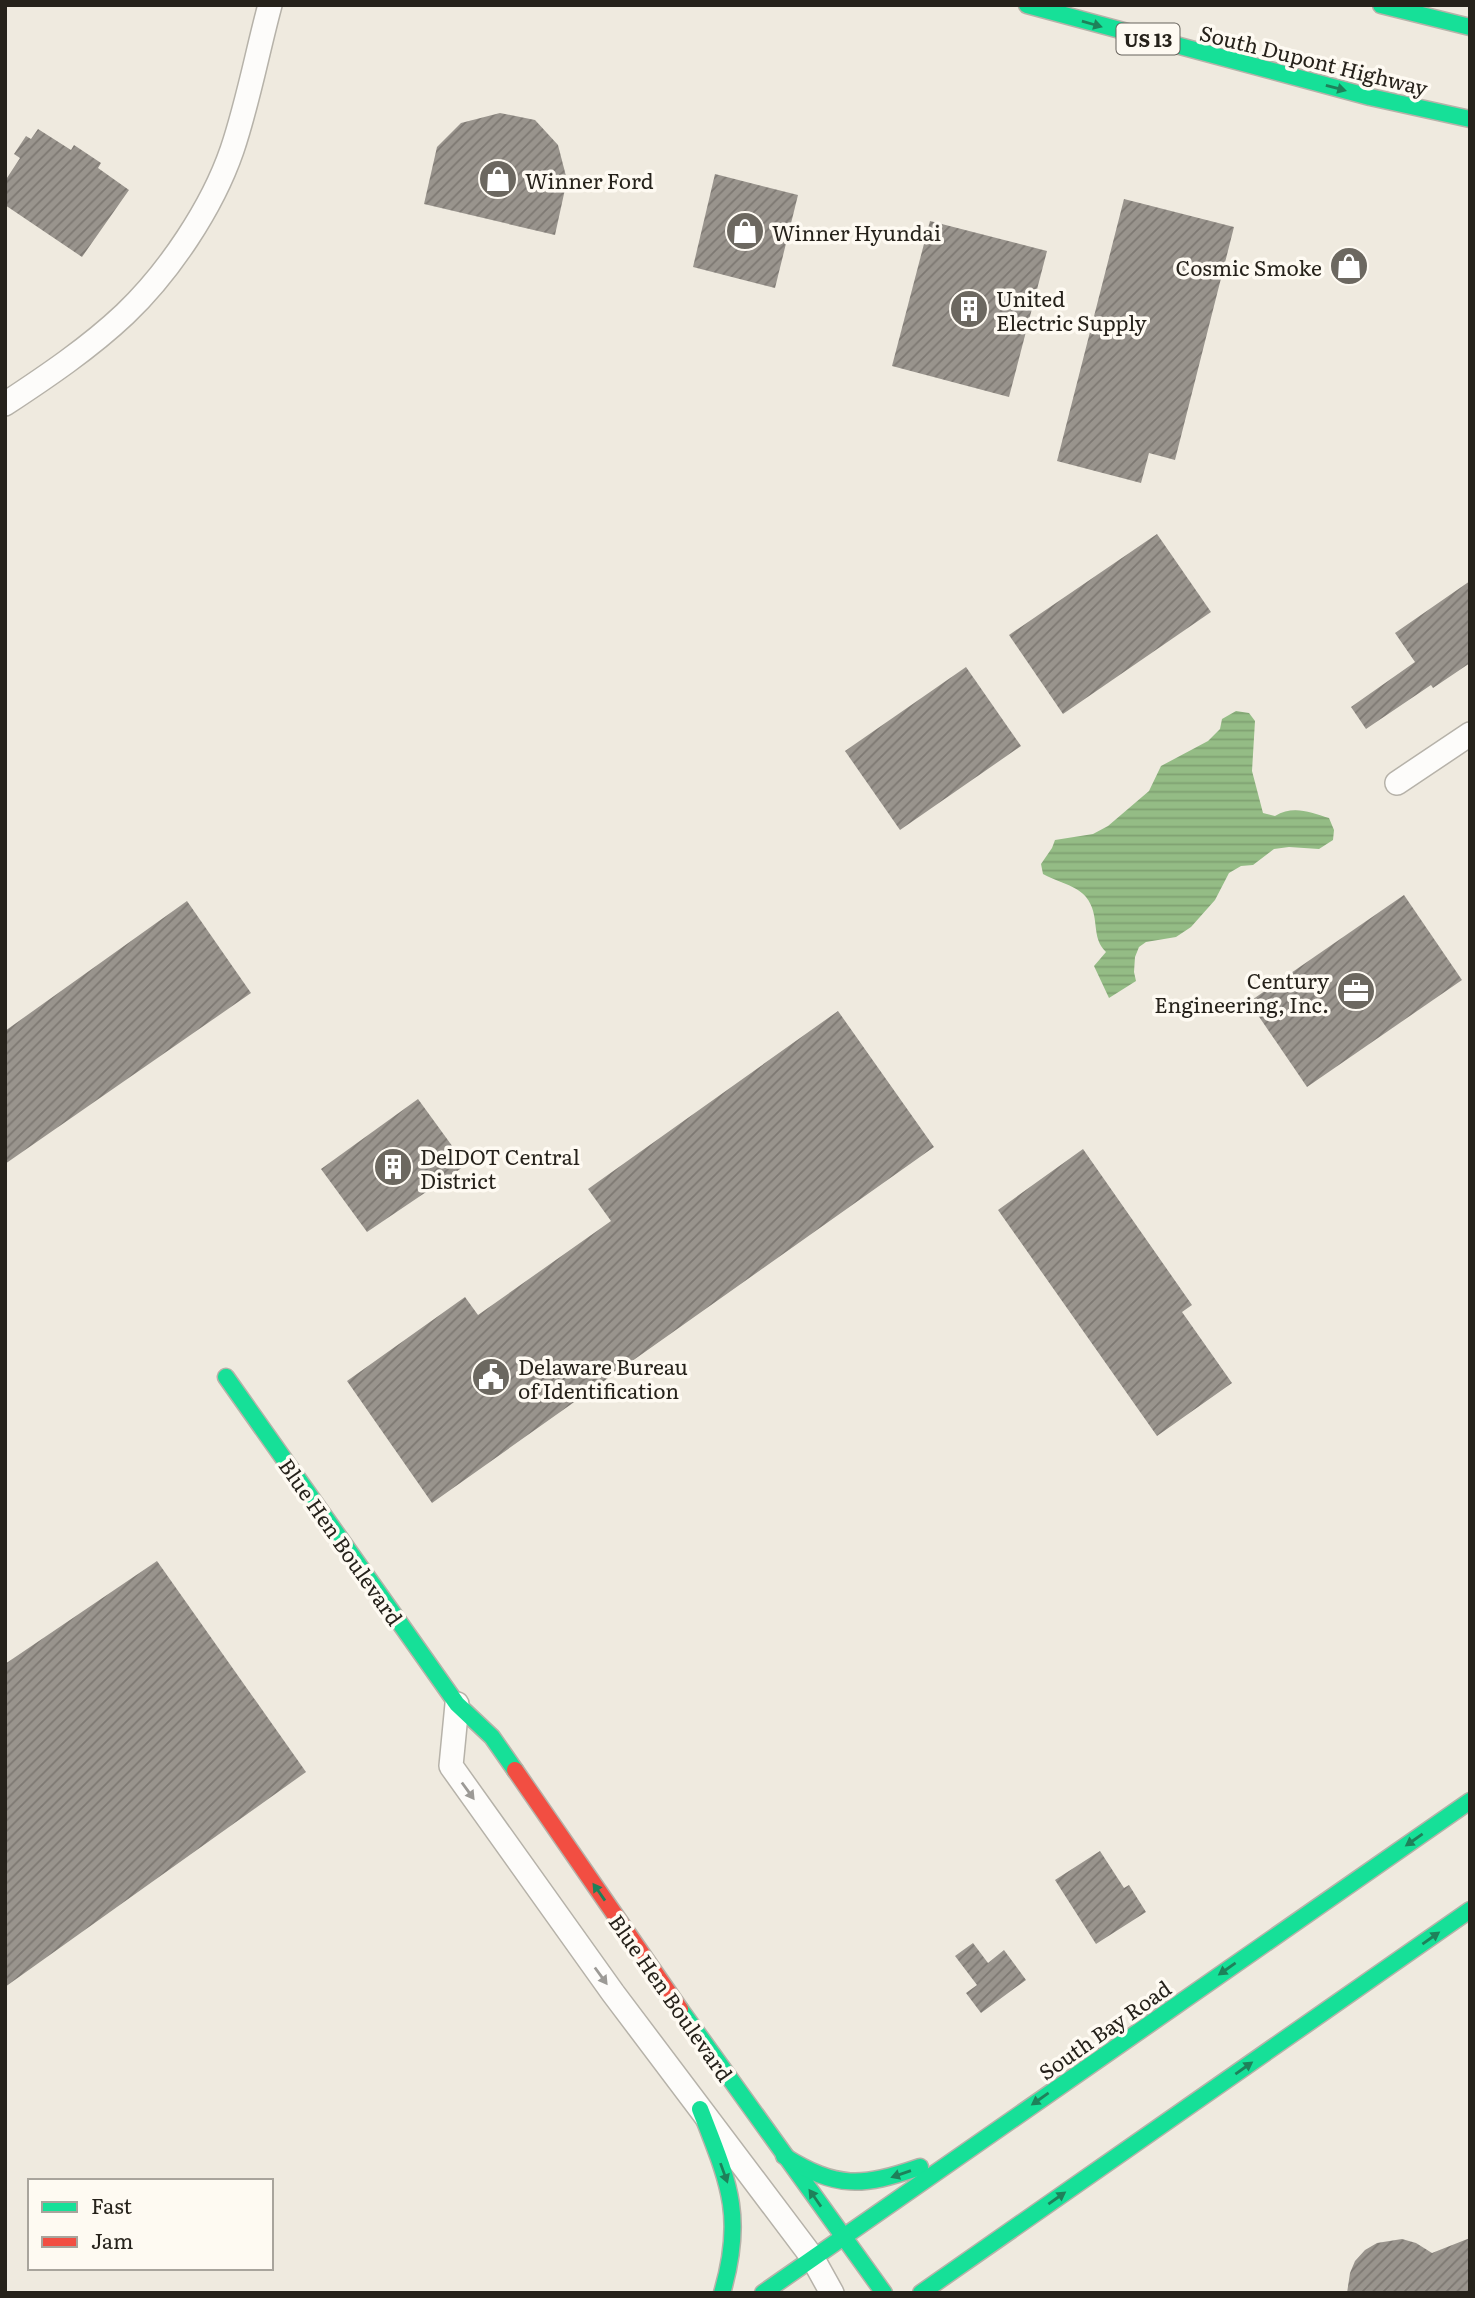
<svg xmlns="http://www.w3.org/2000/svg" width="1475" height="2298" font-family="Literata,serif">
<defs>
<pattern id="water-rules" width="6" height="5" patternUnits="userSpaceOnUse" patternTransform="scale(1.75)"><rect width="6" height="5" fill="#94bc85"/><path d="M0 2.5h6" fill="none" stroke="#7fa172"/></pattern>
<pattern id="building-hatch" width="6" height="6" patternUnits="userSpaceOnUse" patternTransform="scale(1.75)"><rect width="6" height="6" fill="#99948d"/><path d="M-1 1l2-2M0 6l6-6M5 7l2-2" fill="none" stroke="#7d7872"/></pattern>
</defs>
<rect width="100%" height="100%" fill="#efeadf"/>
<path fill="url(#water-rules)" d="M 1236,711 L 1249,713 L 1255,721 L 1252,771 L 1263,813 L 1275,816 C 1293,805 1310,812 1329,818 L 1334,830 L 1333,840 L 1319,849 L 1289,847 L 1274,849 L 1253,865 L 1241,866 L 1229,873 L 1215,900 L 1191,927 L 1176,937 L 1146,942 L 1139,947 L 1135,957 L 1134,972 L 1136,981 L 1109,998 L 1094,966 L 1106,952 C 1090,937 1101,916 1086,897 C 1078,886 1055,881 1043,874 L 1041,864 L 1052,848 L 1055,840 L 1093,834 L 1108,826 L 1149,791 L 1161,766 L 1208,741 L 1220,729 L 1222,719 Z"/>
<g fill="url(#building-hatch)">
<path d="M 500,113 L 535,120 L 558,145 L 567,180 L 555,235 L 424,204 L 437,147 L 461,123 Z"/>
<path d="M 38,129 L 71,150 L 74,145 L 101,163 L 98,168 L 129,190 L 82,257 L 5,205 L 5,181 L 20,158 L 14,154 L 26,136 L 31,139 Z"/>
<path d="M 715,174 L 798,195 L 775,288 L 693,267 Z"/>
<path d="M 1124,199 L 1234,227 L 1175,460 L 1149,453 L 1141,483 L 1057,461 Z"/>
<path d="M 930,221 L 1047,251 L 1009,397 L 892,366 Z"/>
<path d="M 1157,534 L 1211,612 L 1063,714 L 1009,635 Z"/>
<path d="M 1470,581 L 1470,663 L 1433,688 L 1431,685 L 1366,729 L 1351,707 L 1415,662 L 1395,633 Z"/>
<path d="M 966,667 L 1021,746 L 900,830 L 845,751 Z"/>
<path d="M 1404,895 L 1462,980 L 1307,1087 L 1249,1002 Z"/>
<path d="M 187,901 L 251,993 L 5,1164 L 5,1031 Z"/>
<path d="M 838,1011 L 934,1147 L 432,1503 L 347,1381 L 465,1297 L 478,1315 L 611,1221 L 588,1189 Z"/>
<path d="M 418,1099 L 466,1165 L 367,1232 L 321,1169 Z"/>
<path d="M 1083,1149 L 1192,1305 L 1182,1312 L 1232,1383 L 1157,1436 L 998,1210 Z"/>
<path d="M 157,1561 L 306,1772 L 5,1987 L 5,1664 Z"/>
<path d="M 1100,1851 L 1124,1888 L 1129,1885 L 1146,1912 L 1096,1944 L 1055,1880 Z"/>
<path d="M 973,1943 L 988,1963 L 1004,1950 L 1026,1980 L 981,2013 L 966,1993 L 977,1985 L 955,1956 Z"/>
<path d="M 1470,2238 L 1470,2293 L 1347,2293 L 1350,2273 L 1355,2261 L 1365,2250 L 1377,2243 L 1402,2239 L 1416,2243 L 1432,2253 Z"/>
</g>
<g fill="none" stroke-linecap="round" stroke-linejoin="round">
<defs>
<g id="street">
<path d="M 5,404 C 46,377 89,348 125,314 C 169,272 212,208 232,150 C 248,103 257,53 270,5"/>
<path d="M 1397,783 L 1470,734"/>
<path d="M 457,1704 L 451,1766 L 613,1993 L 812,2257 L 832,2293"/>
</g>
<g id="fast">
<path d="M 1027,5 L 1370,97 L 1470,119"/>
<path d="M 1381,5 L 1470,27"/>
<path d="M 226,1377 L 457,1704 L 492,1737 L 515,1770"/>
<path d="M 680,2009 L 884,2293"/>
<path d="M 700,2109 C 728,2181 745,2215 722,2293"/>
<path d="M 784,2156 C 837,2189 862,2187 920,2167"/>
<path d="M 763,2293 L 1470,1801"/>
<path d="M 921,2293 L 1470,1910"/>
</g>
<path id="jam" d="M 515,1770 L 680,2009"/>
</defs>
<use href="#street" stroke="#b6b2a9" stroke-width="26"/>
<use href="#fast" stroke="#b6b2a9" stroke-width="19"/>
<use href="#jam" stroke="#b6b2a9" stroke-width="19"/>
<use href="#street" stroke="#fdfcfa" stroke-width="23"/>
<use href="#fast" stroke="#16e098" stroke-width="16"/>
<use href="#jam" stroke="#f24e42" stroke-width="16"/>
</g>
<defs><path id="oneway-solid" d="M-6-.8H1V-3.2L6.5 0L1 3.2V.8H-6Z" transform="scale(1.75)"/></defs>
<g fill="#1e815a">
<use href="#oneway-solid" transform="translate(1092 24) rotate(16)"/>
<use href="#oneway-solid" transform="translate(1336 88) rotate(15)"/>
<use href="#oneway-solid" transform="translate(1414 1840) rotate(145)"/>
<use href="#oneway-solid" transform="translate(599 1892) rotate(-125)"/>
<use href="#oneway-solid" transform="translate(1431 1938) rotate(-35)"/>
<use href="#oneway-solid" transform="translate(1227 1969) rotate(145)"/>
<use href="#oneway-solid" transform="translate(1244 2068) rotate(-35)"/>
<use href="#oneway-solid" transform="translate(1040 2099) rotate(145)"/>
<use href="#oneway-solid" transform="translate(724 2173) rotate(70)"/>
<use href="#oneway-solid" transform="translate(901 2174) rotate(161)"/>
<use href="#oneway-solid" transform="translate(815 2198) rotate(-125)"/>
<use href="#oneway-solid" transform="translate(1057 2198) rotate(-35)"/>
</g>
<g fill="#9c9a96">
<use href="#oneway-solid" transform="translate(468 1791) rotate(54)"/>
<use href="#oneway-solid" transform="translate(601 1976) rotate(54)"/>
</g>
<defs>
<symbol id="shop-disc" viewBox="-11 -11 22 22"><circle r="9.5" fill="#6c6860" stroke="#fefaf2"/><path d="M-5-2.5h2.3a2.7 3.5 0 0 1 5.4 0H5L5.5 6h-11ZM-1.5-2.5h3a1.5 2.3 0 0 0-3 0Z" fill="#fff"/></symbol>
<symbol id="building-disc" viewBox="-11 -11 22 22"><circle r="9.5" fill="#6c6860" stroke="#fefaf2"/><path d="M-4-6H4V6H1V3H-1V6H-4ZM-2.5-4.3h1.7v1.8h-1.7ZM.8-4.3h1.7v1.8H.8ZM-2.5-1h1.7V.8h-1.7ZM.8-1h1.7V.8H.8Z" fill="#fff"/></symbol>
<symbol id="office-disc" viewBox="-11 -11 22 22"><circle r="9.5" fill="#6c6860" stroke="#fefaf2"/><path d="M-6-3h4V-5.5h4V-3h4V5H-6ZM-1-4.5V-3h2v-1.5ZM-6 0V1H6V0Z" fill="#fff"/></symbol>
<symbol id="civic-disc" viewBox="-11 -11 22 22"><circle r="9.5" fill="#6c6860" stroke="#fefaf2"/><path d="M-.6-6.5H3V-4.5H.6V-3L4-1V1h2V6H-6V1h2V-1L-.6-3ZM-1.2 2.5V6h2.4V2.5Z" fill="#fff"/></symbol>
</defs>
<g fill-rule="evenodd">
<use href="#shop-disc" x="476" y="157" width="44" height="44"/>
<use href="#shop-disc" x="723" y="209" width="44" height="44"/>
<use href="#shop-disc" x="1327" y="244" width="44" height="44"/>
<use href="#building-disc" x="947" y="287" width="44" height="44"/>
<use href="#office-disc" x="1334" y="969" width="44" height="44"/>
<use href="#building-disc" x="371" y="1145" width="44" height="44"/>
<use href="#civic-disc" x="469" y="1355" width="44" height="44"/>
</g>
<g text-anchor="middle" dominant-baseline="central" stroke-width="7" stroke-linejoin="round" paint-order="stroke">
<rect fill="#fefaf2" stroke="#67635c" stroke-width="2" x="1116.5" y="23.5" width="63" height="31" rx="5"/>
<g font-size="19" font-weight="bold" fill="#26221b">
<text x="1148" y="39">US 13</text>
</g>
<g font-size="21" fill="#26221b" stroke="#fefaf2">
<text transform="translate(1314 59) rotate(14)">South Dupont Highway</text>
<text transform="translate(342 1541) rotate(55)">Blue Hen Boulevard</text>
<text transform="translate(672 1997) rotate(55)">Blue Hen Boulevard</text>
<text transform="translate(1104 2029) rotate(-35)">South Bay Road</text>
</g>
<g font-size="21" fill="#26221b" stroke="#fefaf2" text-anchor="start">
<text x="525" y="179">Winner Ford</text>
<text x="772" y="231">Winner Hyundai</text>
<text x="1322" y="266" text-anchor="end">Cosmic Smoke</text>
<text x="996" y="297">United<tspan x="996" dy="24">Electric Supply</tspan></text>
<text x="1329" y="979" text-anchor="end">Century<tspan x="1329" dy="24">Engineering, Inc.</tspan></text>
<text x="420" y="1155">DelDOT Central<tspan x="420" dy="24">District</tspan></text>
<text x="518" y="1365">Delaware Bureau<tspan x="518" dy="24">of Identification</tspan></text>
</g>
</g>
<rect width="1475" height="2298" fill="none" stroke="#26221b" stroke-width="14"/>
<rect x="28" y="2179" width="245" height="91" fill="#fefaf2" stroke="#a8a49c" stroke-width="2"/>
<rect x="42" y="2202" width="35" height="10" fill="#16e098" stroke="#a8a49c" stroke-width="2"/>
<text x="91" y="2214" font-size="21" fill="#26221b">Fast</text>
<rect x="42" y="2237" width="35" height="10" fill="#f24e42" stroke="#a8a49c" stroke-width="2"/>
<text x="91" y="2249" font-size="21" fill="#26221b">Jam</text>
</svg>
